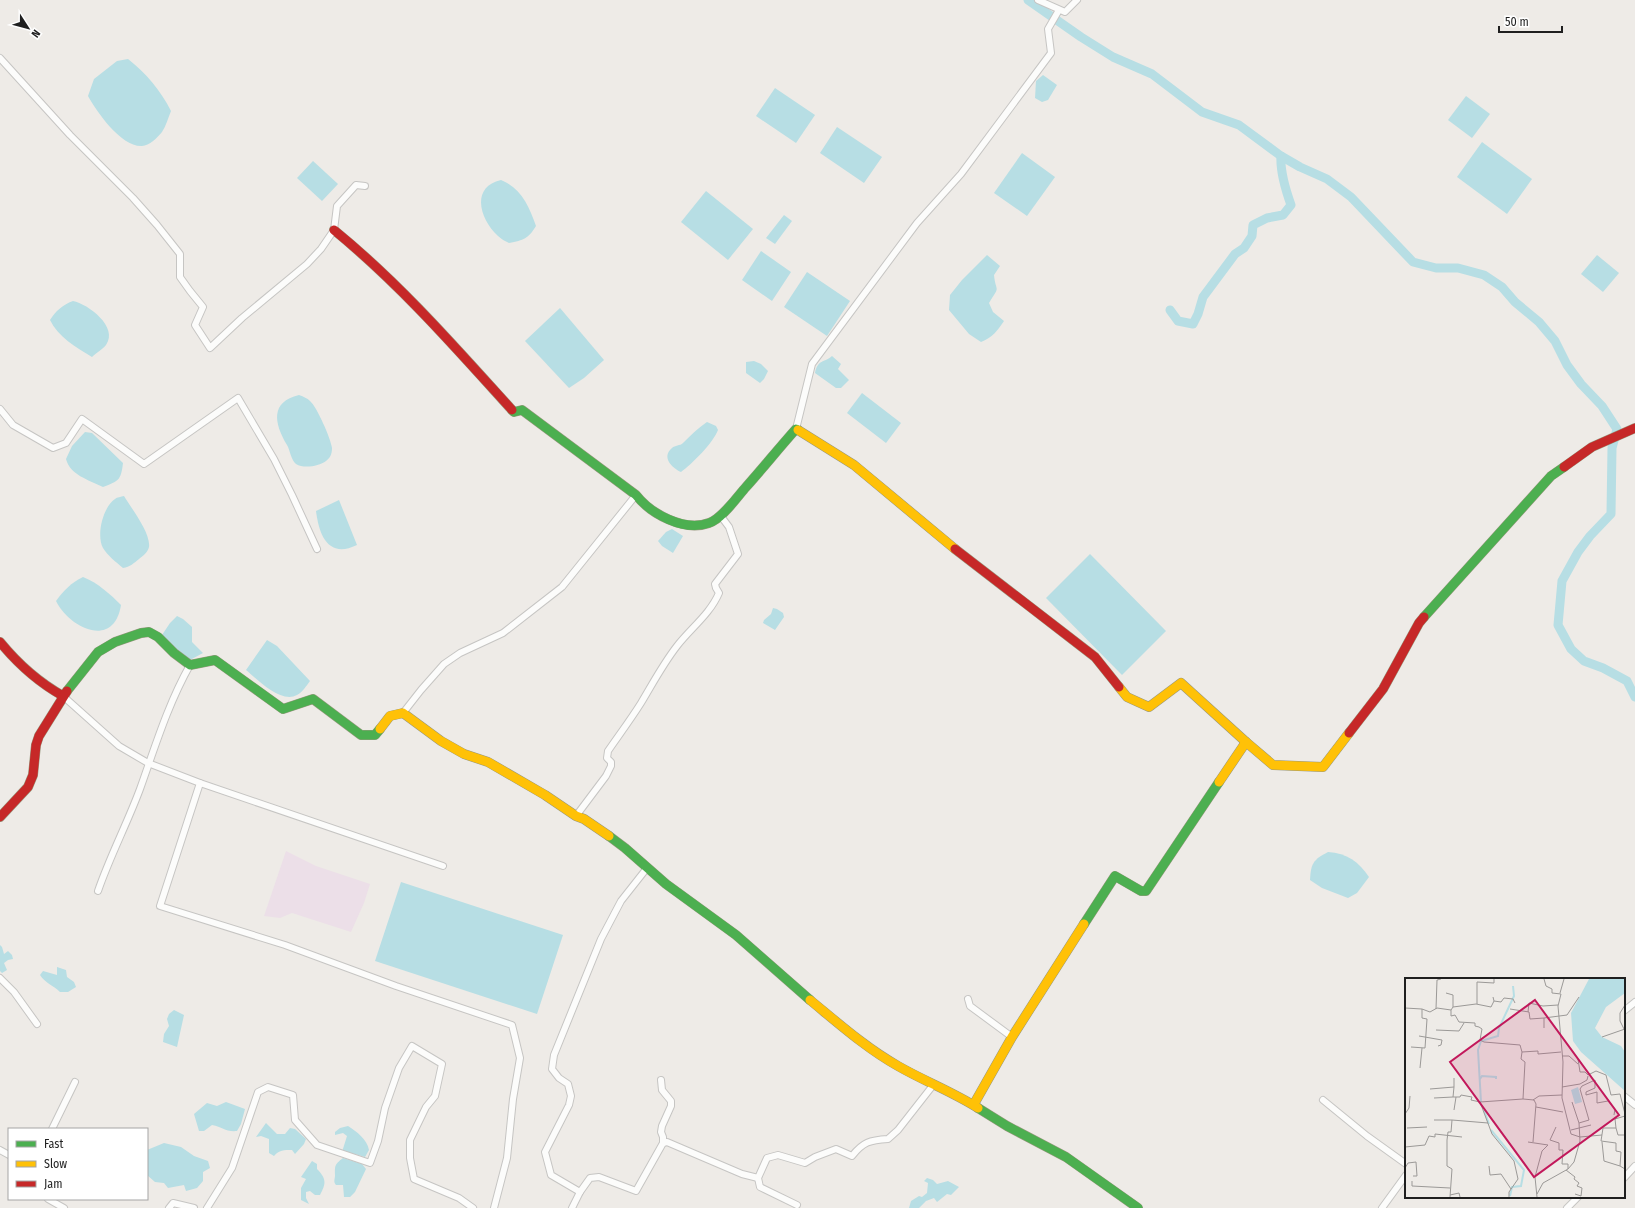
<svg xmlns="http://www.w3.org/2000/svg" width="1635" height="1208" font-family="'Fira Sans Condensed',sans-serif">
<rect width="100%" height="100%" fill="#eeebe7"/>
<path fill="#ecdfe8" d="M 286,851 L 316,866 L 370,884 L 364,903 L 351,932 L 292,913 L 280,918 L 264,916 Z"/>
<g fill="#b7dee4">
<path d="M 128,59 C 146,73 161,91 171,111 C 168,118 166,126 162,132 C 158,137 149,146 142,146 C 121,147 97,112 88,96 L 94,79 L 117,61 Z"/>
<path d="M 1043,75 L 1057,85 L 1048,100 L 1042,102 L 1035,98 L 1036,81 Z"/>
<path d="M 775,88 L 815,115 L 796,143 L 756,116 Z"/>
<path d="M 1466,96 L 1490,114 L 1472,138 L 1448,120 Z"/>
<path d="M 837,127 L 882,157 L 864,183 L 820,153 Z"/>
<path d="M 1482,142 L 1532,179 L 1507,214 L 1457,177 Z"/>
<path d="M 1022,153 L 1055,177 L 1027,216 L 994,193 Z"/>
<path d="M 313,161 L 338,184 L 322,201 L 297,178 Z"/>
<path d="M 501,180 C 521,188 529,206 536,226 C 528,239 524,240 509,243 C 505,241 501,239 498,236 C 480,220 470,187 501,180 Z"/>
<path d="M 706,191 L 753,229 L 728,260 L 681,222 Z"/>
<path d="M 784,215 L 792,221 L 775,244 L 766,238 Z"/>
<path d="M 761,251 L 791,272 L 772,301 L 742,280 Z"/>
<path d="M 987,255 L 1000,266 L 994,275 C 996,294 1001,284 989,303 L 993,312 L 1004,321 C 998,330 992,338 981,342 L 969,334 L 949,310 L 950,295 L 962,280 Z"/>
<path d="M 1597,255 L 1619,273 L 1603,292 L 1581,274 Z"/>
<path d="M 807,272 L 850,301 L 827,336 L 784,307 Z"/>
<path d="M 73,301 C 88,304 119,327 106,345 C 103,349 96,353 92,357 C 76,347 58,337 50,320 C 56,311 62,305 73,301 Z"/>
<path d="M 560,308 L 604,360 L 584,378 L 569,388 L 525,341 Z"/>
<path d="M 832,356 L 841,364 L 838,369 L 849,380 L 841,388 L 836,388 L 815,373 C 818,359 824,363 832,356 Z"/>
<path d="M 754,361 L 761,364 L 768,371 L 764,379 L 760,383 L 746,373 L 746,362 Z"/>
<path d="M 862,393 L 901,423 L 886,443 L 847,413 Z"/>
<path d="M 299,395 C 304,397 307,398 310,401 C 317,407 331,439 332,448 C 332,454 330,458 326,461 C 319,466 304,469 296,464 C 291,460 290,450 287,445 C 274,423 270,402 299,395 Z"/>
<path d="M 707,422 L 716,426 L 718,430 C 713,443 692,464 681,472 C 672,468 661,457 672,448 C 675,445 680,446 683,443 C 691,435 698,428 707,422 Z"/>
<path d="M 85,432 L 92,433 L 123,463 C 121,480 119,481 103,487 C 89,480 70,475 66,459 L 72,446 Z"/>
<path d="M 124,496 C 131,508 151,533 149,547 C 148,552 143,556 139,559 C 134,563 130,567 123,568 C 116,562 107,555 103,548 C 96,535 103,507 115,499 C 117,497 121,497 124,496 Z"/>
<path d="M 339,500 L 357,545 C 328,559 319,535 316,511 Z"/>
<path d="M 672,529 L 683,536 L 673,553 L 662,546 L 658,541 L 666,532 Z"/>
<path d="M 1090,554 L 1166,631 L 1122,675 L 1046,598 Z"/>
<path d="M 83,577 C 98,583 110,594 121,605 C 114,649 70,629 56,601 C 64,590 71,583 83,577 Z"/>
<path d="M 773,608 L 777,609 L 783,613 L 784,617 L 775,630 L 763,623 L 764,620 L 771,614 Z"/>
<path d="M 177,616 L 183,619 L 192,627 L 192,642 L 203,653 L 190,660 L 187,660 L 162,635 L 170,623 Z"/>
<path d="M 267,640 L 277,646 L 310,681 C 306,686 303,692 297,695 C 281,704 257,679 246,670 Z"/>
<path d="M 1328,852 C 1347,853 1359,862 1369,877 L 1357,893 L 1348,898 L 1322,888 L 1310,880 C 1311,863 1313,860 1328,852 Z"/>
<path d="M 401,882 L 563,935 L 537,1014 L 375,961 Z"/>
<path d="M 0,945 L 2,947 L 4,954 L 8,951 L 12,955 L 13,959 L 8,960 L 4,963 L 7,970 L 2,973 L 0,971 Z"/>
<path d="M 57,967 L 66,970 L 67,977 L 74,982 L 76,987 L 68,992 L 60,992 C 53,985 45,983 40,975 L 43,971 L 57,975 Z"/>
<path d="M 174,1010 L 184,1015 L 177,1047 L 163,1042 L 164,1034 L 169,1026 L 167,1019 L 169,1014 Z"/>
<path d="M 226,1102 L 245,1109 L 241,1124 L 237,1131 C 225,1132 223,1127 212,1125 L 204,1131 L 199,1131 L 194,1114 L 207,1103 L 217,1106 Z"/>
<path d="M 266,1123 L 277,1134 L 285,1134 L 290,1128 L 295,1129 L 306,1139 L 304,1144 L 295,1154 L 292,1150 C 284,1150 279,1150 274,1156 L 269,1153 L 269,1139 L 261,1136 L 256,1137 Z"/>
<path d="M 348,1126 C 357,1132 367,1139 369,1150 L 365,1157 L 355,1154 L 350,1156 L 342,1152 L 347,1136 L 343,1133 L 335,1135 L 335,1132 L 340,1128 Z"/>
<path d="M 164,1143 L 181,1147 L 194,1156 L 208,1161 L 210,1168 L 203,1172 L 203,1181 L 197,1188 L 186,1191 L 184,1185 L 168,1188 L 164,1183 L 155,1182 L 147,1175 L 147,1150 Z"/>
<path d="M 343,1158 L 362,1164 L 366,1169 L 355,1192 L 350,1197 L 344,1197 L 343,1185 L 336,1185 C 333,1181 335,1180 335,1175 C 335,1166 334,1165 343,1158 Z"/>
<path d="M 312,1161 L 317,1164 L 317,1169 C 327,1179 326,1184 320,1195 L 315,1195 L 310,1191 L 306,1192 L 306,1198 L 309,1204 L 301,1200 L 301,1188 L 306,1179 L 301,1177 Z"/>
<path d="M 927,1178 L 933,1180 L 937,1184 L 948,1181 L 959,1187 L 951,1195 L 947,1194 L 937,1202 L 934,1198 L 926,1201 L 919,1208 L 909,1208 L 911,1201 L 919,1196 L 922,1197 L 927,1193 L 928,1183 L 924,1181 Z"/>
</g>
<g fill="none" stroke-linecap="round" stroke-linejoin="round">
<g stroke="#b7dee4" stroke-width="9">
<path d="M 1028,0 L 1081,37 L 1113,57 L 1152,74 L 1202,112 L 1239,125 L 1281,156 L 1300,167 L 1327,179 L 1351,197 L 1413,262 L 1436,268 L 1458,268 L 1484,275 L 1502,287 L 1515,302 L 1539,322 L 1555,341 L 1567,365 L 1581,384 L 1602,406 L 1617,429 L 1612,448 L 1611,514 L 1590,536 L 1578,552 L 1562,581 L 1558,625 L 1571,649 L 1584,661 L 1603,668 L 1627,681 L 1635,697"/>
<path d="M 1170,310 L 1178,321 L 1193,324 L 1198,314 L 1203,297 L 1235,254 L 1244,248 L 1252,236 L 1253,225 L 1267,218 L 1283,215 L 1291,205 C 1286,191 1280,171 1281,156"/>
</g>
<defs>
<g id="street">
<path d="M 1038,0 L 1065,12 L 1077,0"/>
<path d="M 0,58 L 70,135 L 133,198 L 157,225 L 180,254 L 180,277 L 190,291 L 203,307 L 195,325 L 210,348 L 242,318 L 307,264 L 321,249 L 334,230 L 337,206 L 356,185 L 365,186"/>
<path d="M 0,409 L 13,425 L 53,448 L 66,443 L 82,419 L 144,464 L 238,398 L 274,459 L 292,495 L 317,549"/>
<path d="M 796,429 L 812,364 L 917,223 L 961,174 L 1051,53 L 1048,29 L 1059,10"/>
<path d="M 63,696 L 119,746 L 148,763 L 200,783 L 160,906 L 285,945 L 396,986 L 512,1025 L 520,1058 L 513,1099 L 507,1158 L 494,1208"/>
<path d="M 403,713 L 421,690 L 444,664 L 460,653 L 503,633 L 562,587 L 636,495"/>
<path d="M 200,783 L 443,866"/>
<path d="M 576,816 L 606,776 L 611,766 L 611,762 L 607,758 L 608,751 C 619,735 631,719 641,703 C 653,683 663,664 677,646 C 691,628 710,614 719,593 L 716,588 L 715,584 L 738,554 L 729,527 L 720,515"/>
<path d="M 98,891 C 110,856 127,824 140,789 C 155,747 168,704 190,665"/>
<path d="M 0,978 L 14,992 L 37,1024"/>
<path d="M 968,999 L 970,1006 L 1012,1037"/>
<path d="M 1624,1011 L 1635,1002"/>
<path d="M 661,1080 L 662,1090 L 671,1101 L 671,1106 L 662,1126 L 661,1132 L 663,1137 L 663,1143"/>
<path d="M 1624,1096 L 1635,1105"/>
<path d="M 1323,1100 L 1367,1136 L 1406,1164"/>
<path d="M 52,1129 L 75,1082"/>
<path d="M 0,1150 L 9,1155"/>
<path d="M 1624,1178 L 1635,1166"/>
<path d="M 580,1192 L 551,1175 L 545,1152 L 569,1105 L 571,1096 L 568,1084 L 559,1078 L 552,1069 L 554,1055 L 601,939 L 621,901 L 647,868"/>
<path d="M 48,1199 L 64,1208"/>
<path d="M 797,1205 L 760,1187 L 758,1178 L 767,1158 L 778,1155 L 805,1163 L 815,1157 L 836,1149 L 852,1156 C 863,1142 870,1140 888,1139 L 898,1130 L 934,1084"/>
<path d="M 169,1208 L 173,1203 L 194,1208"/>
<path d="M 207,1208 L 232,1168 L 258,1092 L 268,1087 L 293,1095 L 295,1120 L 317,1145 L 370,1163 L 378,1141 L 385,1108 L 399,1068 L 412,1046 L 442,1064 L 435,1096 L 426,1107 L 410,1140 L 410,1158 L 414,1179 L 459,1198 L 473,1208"/>
<path d="M 572,1208 L 580,1192 L 590,1178 L 599,1177 L 636,1191 L 663,1143 L 667,1142 L 742,1174 L 758,1178"/>
<path d="M 1382,1208 L 1406,1175"/>
<path d="M 1567,1208 L 1578,1197"/>
</g>
<g id="fast">
<path d="M 512,410 L 514,412 L 522,410 L 636,495 C 651,514 684,532 709,523 C 722,519 737,497 746,487 C 763,468 779,448 796,429 L 798,430"/>
<path d="M 1424,617 L 1551,476 L 1564,467"/>
<path d="M 67,691 L 98,652 L 115,642 L 141,633 L 149,632 L 158,637 L 174,653 L 190,665 L 215,660 L 283,709 L 313,699 L 361,735 L 375,735 L 380,729"/>
<path d="M 609,836 L 625,848 L 666,884 L 736,935 L 810,1000"/>
<path d="M 1084,924 L 1115,876 L 1141,891 L 1146,891 L 1219,782"/>
<path d="M 978,1108 L 1007,1126 L 1066,1157 L 1138,1208"/>
</g>
<g id="slow">
<path d="M 798,430 L 854,465 L 955,549"/>
<path d="M 1119,687 L 1127,697 L 1149,707 L 1181,683 L 1246,742"/>
<path d="M 380,729 L 390,716 L 403,713 L 441,741 L 464,754 L 488,762 L 545,795 L 576,816 L 584,819 L 609,836"/>
<path d="M 1219,782 L 1246,742 L 1273,765 L 1323,767 L 1349,733"/>
<path d="M 810,1000 C 838,1023 866,1048 898,1066 C 924,1081 953,1092 978,1108"/>
<path d="M 974,1104 L 1012,1037 L 1084,924"/>
</g>
<g id="jam">
<path d="M 334,230 C 400,284 455,347 512,410"/>
<path d="M 1564,467 L 1592,447 L 1635,428"/>
<path d="M 955,549 L 1095,657 L 1119,687"/>
<path d="M 0,642 C 18,664 38,682 63,696"/>
<path d="M 1349,733 L 1383,689 L 1419,623 L 1424,617"/>
<path d="M 0,817 L 28,787 L 33,775 L 36,745 L 39,736 L 67,691"/>
</g>
</defs>
<use href="#street" stroke="#c6c5c3" stroke-width="8"/>
<use href="#fast" stroke="#98987e" stroke-width="10"/>
<use href="#slow" stroke="#98987e" stroke-width="10"/>
<use href="#jam" stroke="#98987e" stroke-width="10"/>
<use href="#street" stroke="#fcfcfb" stroke-width="6"/>
<use href="#fast" stroke="#4caf50" stroke-width="9"/>
<use href="#slow" stroke="#ffc107" stroke-width="9"/>
<use href="#jam" stroke="#c62828" stroke-width="9"/>
</g>
<g transform="translate(1405 978)">
<rect width="220" height="220" fill="#eeebe7"/>
<path d="M 184,1 L 220,1 L 220,15 L 201,29 L 190,50 L 197,59 L 216,68 L 220,74 L 220,113 L 176,74 L 168,63 L 166,35 ZM 173,109 L 177,124 L 170,126 L 166,112 Z" fill="#b7dee4"/>
<path fill="none" stroke="#b7dee4" stroke-width="2" d="M 75,101 L 77,98 L 91,99 L 91,101M 76,124 L 73,72 L 76,63 L 93,58 L 94,50 L 109,18 L 108,8M 79,132 L 84,146M 86,152 L 119,192 L 116,208 L 107,209 L 105,218"/>
<path fill="none" stroke="#9b9997" stroke-width="1" d="M 139,1 L 141,8 L 147,11 L 147,15 L 156,16 L 153,28 L 158,84 L 157,120 L 166,156 L 175,159 L 197,157M 41,15 L 48,17 L 48,29M 155,15 L 159,1M 88,19 L 89,23 L 96,24 L 99,20 L 108,21 L 110,25M 72,26 L 72,4 L 89,5 L 89,1M 0,30 L 17,31 L 17,40 L 22,41 L 20,70 L 6,69M 17,31 L 25,34 L 32,30 L 46,32 L 48,29 L 71,26 L 86,29 L 89,23M 31,31 L 32,2 L 36,1M 105,31 L 124,34 L 125,41 L 139,40M 46,32 L 46,38 L 50,37 L 54,44 L 70,45 L 70,48 L 74,49 L 77,51 L 75,62 L 79,64 L 115,67 L 117,74 L 133,73 L 133,76 L 156,74M 123,34 L 124,25 L 138,28 L 153,27M 139,50 L 139,40 L 162,37 L 174,19M 219,51 L 215,43 L 215,35 L 220,27M 31,52 L 54,53 L 59,45M 14,58 L 37,62 L 36,67 L 33,68M 197,59 L 220,51M 117,74 L 116,81 L 120,84 L 118,121 L 129,122 L 131,126 L 128,164M 157,78 L 164,78 L 173,86M 173,81 L 175,94 L 180,94 L 183,97 L 191,93 L 201,97 L 206,117 L 215,116 L 220,136M 15,90 L 17,70M 49,109 L 48,119 L 55,119 L 56,117 L 67,119 L 66,122 L 75,124 L 87,156 L 109,183 L 113,201 L 104,214 L 104,219M 157,109 L 175,106 L 182,102 L 183,98M 25,111 L 49,109 L 49,100M 29,120 L 48,119M 128,122 L 134,118 L 157,117M 75,124 L 118,121M 167,124 L 174,145M 131,129 L 158,134M 49,132 L 51,119M 0,136 L 4,130 L 5,118M 220,138 L 210,141 L 211,150 L 198,150 L 196,163 L 211,165 L 211,173 L 216,174 L 215,188 L 220,191M 29,142 L 47,142M 151,149 L 145,162 L 154,165 L 154,172 L 158,172 L 157,186 L 163,186 L 163,191M 2,150 L 22,149M 211,150 L 213,157 L 220,157M 166,152 L 186,147M 123,164 L 143,167 L 137,173 L 130,199 L 132,219M 197,164 L 199,183 L 215,188M 0,169 L 20,167 L 24,158 L 30,159 L 30,156 L 57,159M 84,188 L 85,197 L 96,196 L 106,211M 0,190 L 3,185 L 11,184 L 12,198 L 8,198M 161,192 L 170,199 L 169,201 L 174,205 L 172,208 L 177,210 L 176,218 L 170,216M 7,203 L 7,208 L 45,210M 132,216 L 138,205 L 163,191 L 169,184 L 175,163 L 174,145 L 184,142 L 175,111 L 177,108 L 190,102 L 190,110 L 181,114 L 181,117 L 192,114 L 192,125 L 203,123 L 210,131 L 209,137M 45,217 L 54,215 L 55,219M 45,219 L 47,191 L 42,188 L 42,162 L 43,154 L 46,154 L 47,142 L 83,145"/>
<path fill="#c2185b" fill-opacity="0.15" stroke="#c2185b" stroke-width="2" d="M 130,22 L 214,137 L 129,199 L 45,84 Z"/>
<rect width="220" height="220" fill="none" stroke="#1f1f1f" stroke-width="2"/>
</g>
<rect x="8" y="1128" width="140" height="72" fill="#ffffff" stroke="#a5a5a5"/>
<rect x="16" y="1141" width="20" height="6" fill="#4caf50" stroke="#a5a5a5"/>
<text x="44" y="1148" font-size="12" fill="#1f1f1f">Fast</text>
<rect x="16" y="1161" width="20" height="6" fill="#ffc107" stroke="#a5a5a5"/>
<text x="44" y="1168" font-size="12" fill="#1f1f1f">Slow</text>
<rect x="16" y="1181" width="20" height="6" fill="#c62828" stroke="#a5a5a5"/>
<text x="44" y="1188" font-size="12" fill="#1f1f1f">Jam</text>
<g transform="translate(28 28) rotate(126)" stroke="#ffffff" stroke-width="3" paint-order="stroke">
<path d="M0-3L7 15L0 10L-7 15Z" fill="#1f1f1f"/>
<text y="-6" font-size="11" font-weight="bold" text-anchor="middle" fill="#1f1f1f">N</text>
</g>
<path d="M1499 26v6h63v-6" fill="none" stroke="#1f1f1f" stroke-width="2"/>
<text x="1505" y="26" font-size="12" fill="#1f1f1f" stroke="#ffffff" stroke-width="3" paint-order="stroke">50 m</text>
</svg>
